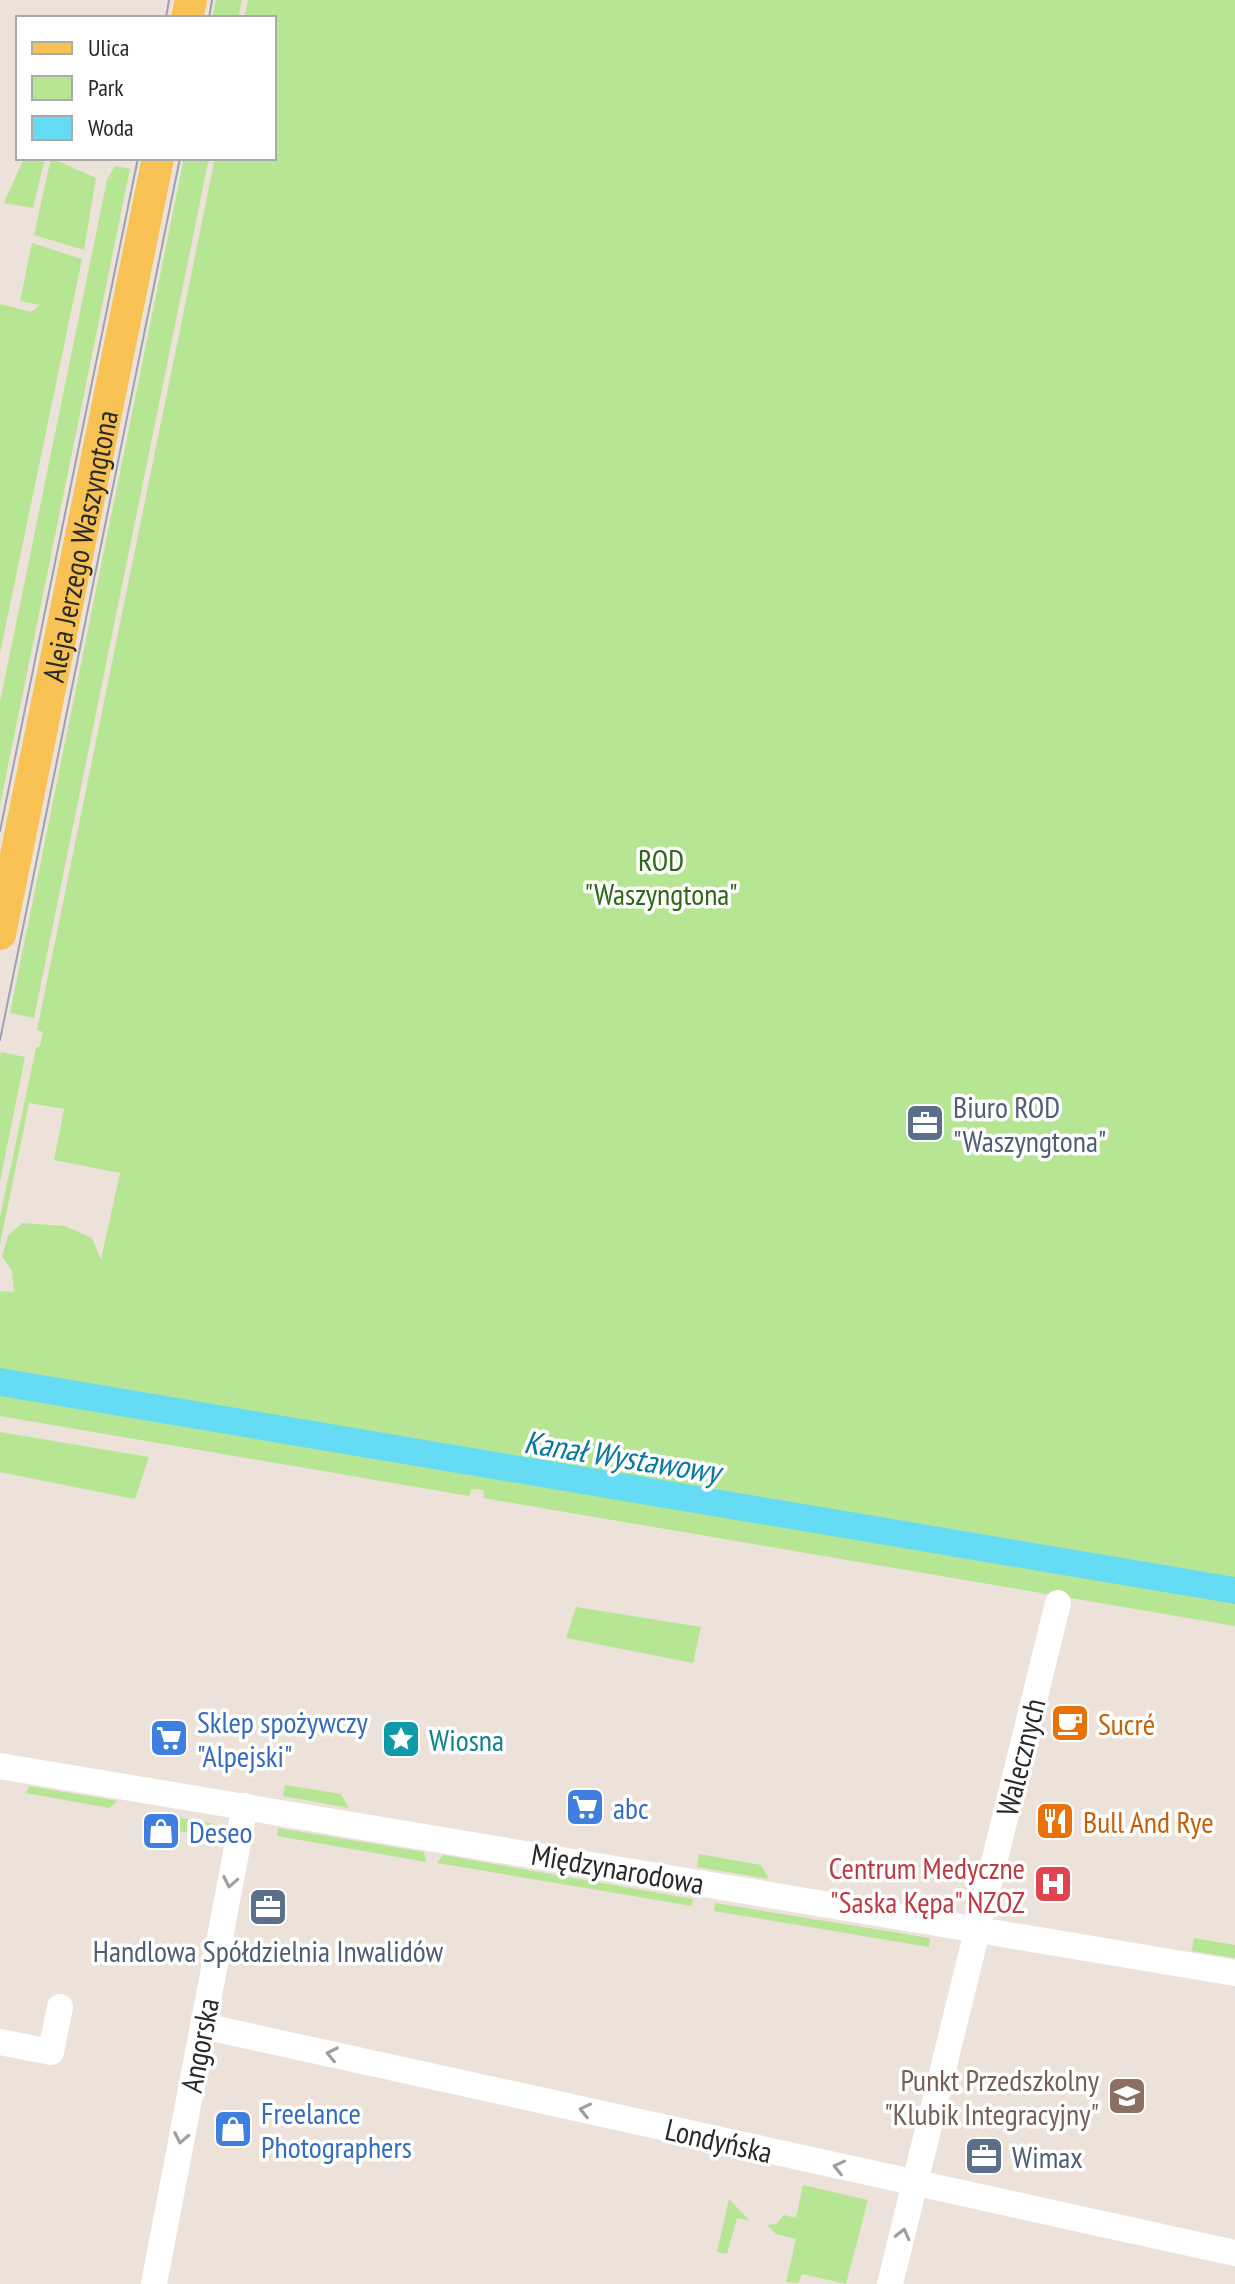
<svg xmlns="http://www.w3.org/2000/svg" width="1235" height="2284" font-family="'PT Sans Narrow',sans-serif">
<rect width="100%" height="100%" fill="#ece2d9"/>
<g fill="#b6e693">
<path d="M 216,0 L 242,0 L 238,18 L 212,18 Z"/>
<path d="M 248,0 L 1235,0 L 1235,1626 L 483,1498 L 484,1490 L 472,1489 L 469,1496 L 0,1416 L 0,1291 L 14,1292 L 12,1271 L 2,1256 L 8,1236 L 22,1223 L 65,1226 L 92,1238 L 101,1260 L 120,1173 L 54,1160 L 64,1109 L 29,1103 L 0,1244 L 0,1217 L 36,1048 L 40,1046 L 43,1032 L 37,1030 L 215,158 L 274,158 L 274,18 L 244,18 Z"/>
<path d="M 24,158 L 45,158 L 33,208 L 4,203 Z"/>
<path d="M 51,158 L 96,178 L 84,250 L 34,235 Z"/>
<path d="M 184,158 L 209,158 L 34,1018 L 10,1013 Z"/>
<path d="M 115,166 L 130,169 L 0,805 L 0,702 L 107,180 Z"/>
<path d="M 32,243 L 82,259 L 0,653 L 0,304 L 31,312 L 40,305 L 20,301 Z"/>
<path d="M 1,1052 L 25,1057 L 0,1181 L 0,1058 Z"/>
<path d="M 0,1432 L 149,1457 L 135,1499 L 0,1472 Z"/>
<path d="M 576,1607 L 701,1627 L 693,1663 L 566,1638 Z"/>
<path d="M 285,1785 L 341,1794 L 349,1808 L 283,1796 Z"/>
<path d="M 29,1786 L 118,1801 L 109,1808 L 26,1793 Z"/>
<path d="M 159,1814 L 215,1824 L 213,1837 L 156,1827 Z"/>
<path d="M 278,1828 L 424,1852 L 426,1862 L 277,1836 Z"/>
<path d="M 699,1854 L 761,1865 L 769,1879 L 697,1867 Z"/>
<path d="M 443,1855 L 693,1899 L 692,1906 L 437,1863 Z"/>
<path d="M 715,1903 L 930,1938 L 929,1947 L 714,1911 Z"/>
<path d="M 1194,1938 L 1235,1945 L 1235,1958 L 1192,1951 Z"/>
<path d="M 803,2185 L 868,2200 L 846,2284 L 802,2274 L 798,2283 L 786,2282 L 796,2239 L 776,2234 L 767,2225 L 776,2224 L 784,2215 L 796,2218 Z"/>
<path d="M 729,2199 L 750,2221 L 737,2218 L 727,2254 L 717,2252 Z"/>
</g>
<path fill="#66dbf4" d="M 0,1368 L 1235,1577 L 1235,1604 L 0,1396 Z"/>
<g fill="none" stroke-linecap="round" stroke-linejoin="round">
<g stroke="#fff" stroke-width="26">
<path d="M 0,1766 L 1235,1973"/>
<path d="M 203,2026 L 1235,2253"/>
<path d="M 0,2042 L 51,2052 L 60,2007"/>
<path d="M 154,2284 L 245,1806"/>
<path d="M 890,2284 L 1058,1603"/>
</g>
<g stroke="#f7c253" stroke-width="32">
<path d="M 187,18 L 191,0"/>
<path id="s1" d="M 0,934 L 158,158"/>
</g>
<g stroke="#9ca2b4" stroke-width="2">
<path d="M 166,18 L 169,0"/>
<path d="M 209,18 L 212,0"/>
<path d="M 0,831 L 138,158"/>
<path d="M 0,1040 L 180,158"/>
</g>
</g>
<defs><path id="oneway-chevron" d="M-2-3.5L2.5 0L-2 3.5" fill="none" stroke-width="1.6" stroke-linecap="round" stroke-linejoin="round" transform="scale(2)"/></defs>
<g stroke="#9f9f9f">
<use href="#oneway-chevron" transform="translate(230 1882) rotate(101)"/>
<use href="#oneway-chevron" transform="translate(332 2054) rotate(-168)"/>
<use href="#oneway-chevron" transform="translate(585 2110) rotate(-167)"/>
<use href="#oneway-chevron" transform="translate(181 2138) rotate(101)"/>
<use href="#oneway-chevron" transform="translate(839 2167) rotate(-167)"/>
<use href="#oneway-chevron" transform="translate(903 2234) rotate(-76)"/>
</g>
<defs>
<symbol id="office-square" viewBox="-11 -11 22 22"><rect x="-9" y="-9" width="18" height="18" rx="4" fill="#5c6f8a" stroke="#fff"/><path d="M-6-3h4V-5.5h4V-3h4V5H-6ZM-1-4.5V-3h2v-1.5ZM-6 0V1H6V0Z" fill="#fff"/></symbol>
<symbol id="cafe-square" viewBox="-11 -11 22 22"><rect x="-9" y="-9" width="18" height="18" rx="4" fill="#e8710a" stroke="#fff"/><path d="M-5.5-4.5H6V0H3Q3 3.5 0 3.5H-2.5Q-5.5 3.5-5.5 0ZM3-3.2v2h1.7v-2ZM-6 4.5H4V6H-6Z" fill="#fff"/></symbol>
<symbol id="supermarket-square" viewBox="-11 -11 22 22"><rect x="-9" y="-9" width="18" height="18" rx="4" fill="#3f7fe0" stroke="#fff"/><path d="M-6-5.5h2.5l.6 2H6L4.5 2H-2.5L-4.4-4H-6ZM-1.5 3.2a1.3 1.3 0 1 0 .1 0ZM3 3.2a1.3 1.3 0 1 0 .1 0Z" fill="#fff"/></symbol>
<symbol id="sight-square" viewBox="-11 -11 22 22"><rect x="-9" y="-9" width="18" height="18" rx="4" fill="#0f9aa8" stroke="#fff"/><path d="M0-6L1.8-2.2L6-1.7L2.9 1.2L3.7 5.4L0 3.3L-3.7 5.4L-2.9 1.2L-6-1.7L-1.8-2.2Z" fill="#fff"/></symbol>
<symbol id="restaurant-square" viewBox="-11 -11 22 22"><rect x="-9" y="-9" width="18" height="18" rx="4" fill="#e8710a" stroke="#fff"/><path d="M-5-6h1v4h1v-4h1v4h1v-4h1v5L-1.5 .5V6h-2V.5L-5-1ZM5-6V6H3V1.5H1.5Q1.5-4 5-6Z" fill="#fff"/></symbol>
<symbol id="shop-square" viewBox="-11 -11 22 22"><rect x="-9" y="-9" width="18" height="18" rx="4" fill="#3f7fe0" stroke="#fff"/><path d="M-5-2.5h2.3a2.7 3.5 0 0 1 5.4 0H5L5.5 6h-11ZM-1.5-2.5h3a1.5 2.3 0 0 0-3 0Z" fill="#fff"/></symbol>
<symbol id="hospital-square" viewBox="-11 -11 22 22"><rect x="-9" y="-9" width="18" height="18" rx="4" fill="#e0444e" stroke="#fff"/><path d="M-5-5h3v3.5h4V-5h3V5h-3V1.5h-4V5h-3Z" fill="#fff"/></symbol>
<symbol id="school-square" viewBox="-11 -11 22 22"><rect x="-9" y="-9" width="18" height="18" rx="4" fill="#8d6e63" stroke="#fff"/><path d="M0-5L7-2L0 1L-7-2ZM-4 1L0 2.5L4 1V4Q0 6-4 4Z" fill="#fff"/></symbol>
</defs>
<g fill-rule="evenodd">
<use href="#office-square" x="903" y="1101" width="44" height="44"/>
<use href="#cafe-square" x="1048" y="1701" width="44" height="44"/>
<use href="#supermarket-square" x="147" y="1716" width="44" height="44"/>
<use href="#sight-square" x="379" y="1717" width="44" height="44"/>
<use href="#supermarket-square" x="563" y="1785" width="44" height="44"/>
<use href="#restaurant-square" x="1033" y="1799" width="44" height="44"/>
<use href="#shop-square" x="139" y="1809" width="44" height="44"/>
<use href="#hospital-square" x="1031" y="1862" width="44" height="44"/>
<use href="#office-square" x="246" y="1885" width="44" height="44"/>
<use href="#school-square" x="1105" y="2074" width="44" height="44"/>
<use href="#shop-square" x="211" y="2107" width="44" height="44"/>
<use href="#office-square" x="962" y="2134" width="44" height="44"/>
</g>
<g text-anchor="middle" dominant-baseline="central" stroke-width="7" stroke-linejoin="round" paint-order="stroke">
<g font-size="30" fill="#292929" stroke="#fff">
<text stroke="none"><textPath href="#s1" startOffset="396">Aleja Jerzego Waszyngtona</textPath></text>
<text transform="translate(1020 1757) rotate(-76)">Walecznych</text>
<text transform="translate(618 1868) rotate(10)">Międzynarodowa</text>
<text transform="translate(199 2045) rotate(-79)">Angorska</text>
<text transform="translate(719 2140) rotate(13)">Londyńska</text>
</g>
<g font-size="30" fill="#2e6816" stroke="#fff">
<text x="661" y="859">ROD<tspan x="661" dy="34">"Waszyngtona"</tspan></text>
</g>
<g font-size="30" fill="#4e5e75" stroke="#fff" text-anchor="start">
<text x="953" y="1106">Biuro ROD<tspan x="953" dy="34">"Waszyngtona"</tspan></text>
<text x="268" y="1950" text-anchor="middle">Handlowa Spółdzielnia Inwalidów</text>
<text x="1012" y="2156">Wimax</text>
</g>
<g font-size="30" fill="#366cbe" stroke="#fff" text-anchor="start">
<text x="197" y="1721">Sklep spożywczy<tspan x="197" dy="34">"Alpejski"</tspan></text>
<text x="613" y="1807">abc</text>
<text x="189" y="1831">Deseo</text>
<text x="261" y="2112">Freelance<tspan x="261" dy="34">Photographers</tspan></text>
</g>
<g font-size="30" fill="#c56008" stroke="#fff" text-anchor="start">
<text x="1098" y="1723">Sucré</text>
<text x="1083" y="1821">Bull And Rye</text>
</g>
<g font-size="30" fill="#0d838f" stroke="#fff" text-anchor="start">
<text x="429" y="1739">Wiosna</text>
</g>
<g font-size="30" fill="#be3a42" stroke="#fff" text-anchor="end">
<text x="1025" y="1867">Centrum Medyczne<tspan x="1025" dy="34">"Saska Kępa" NZOZ</tspan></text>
</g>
<g font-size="30" fill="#785e54" stroke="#fff" text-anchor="end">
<text x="1099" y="2079">Punkt Przedszkolny<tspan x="1099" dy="34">"Klubik Integracyjny"</tspan></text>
</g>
<g font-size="32" font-style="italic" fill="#07789e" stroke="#fff">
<text transform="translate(622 1456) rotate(9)">Kanał Wystawowy</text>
</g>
</g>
<rect x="16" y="16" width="260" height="144" fill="#ffffff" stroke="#a9a9a9" stroke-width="2"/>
<rect x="32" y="42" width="40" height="12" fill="#f7c253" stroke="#a9a9a9" stroke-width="2"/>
<text x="88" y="56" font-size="24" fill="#292929">Ulica</text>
<rect x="32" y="76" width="40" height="24" fill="#b6e693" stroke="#a9a9a9" stroke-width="2"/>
<text x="88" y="96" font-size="24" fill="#292929">Park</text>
<rect x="32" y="116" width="40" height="24" fill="#66dbf4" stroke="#a9a9a9" stroke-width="2"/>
<text x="88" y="136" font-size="24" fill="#292929">Woda</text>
</svg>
